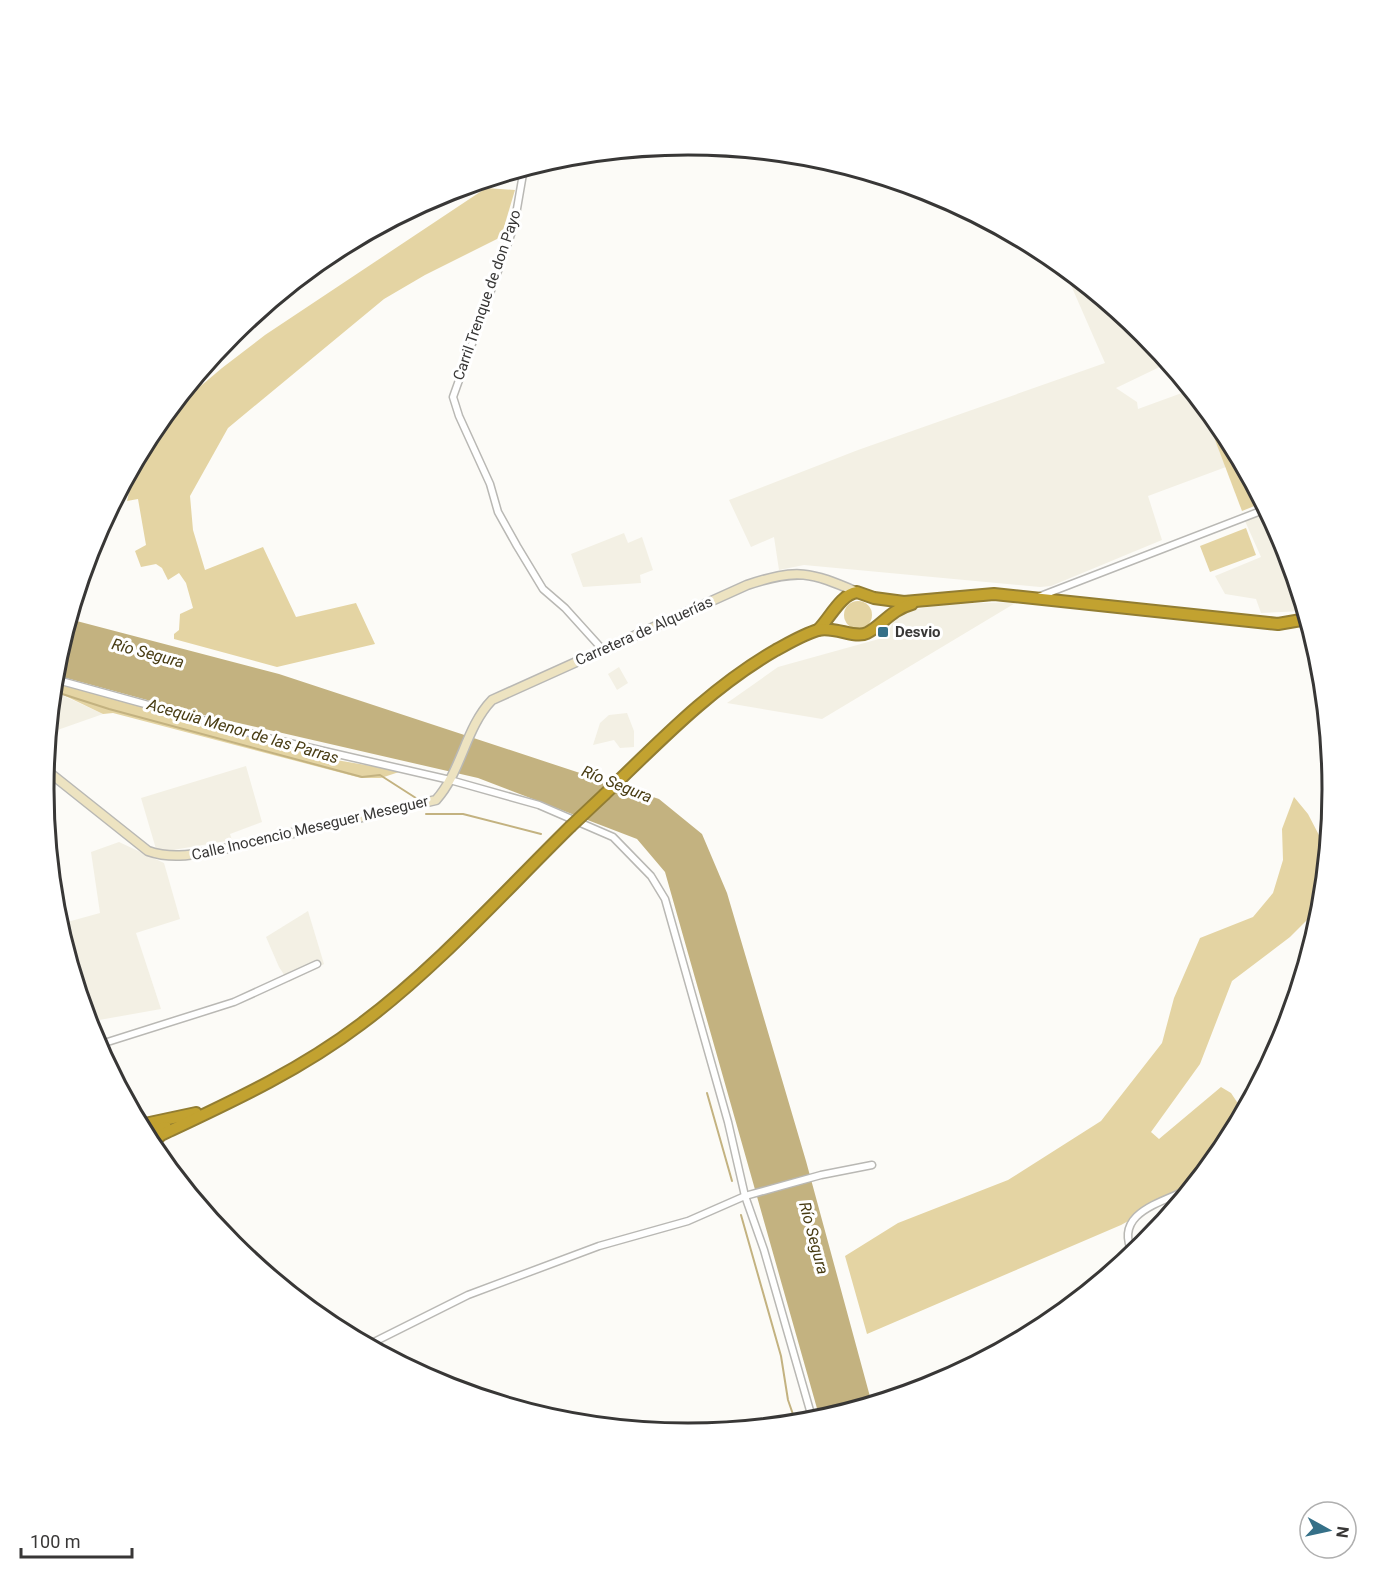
<svg xmlns="http://www.w3.org/2000/svg" width="1376" height="1578" font-family="Roboto,sans-serif">
<rect width="100%" height="100%" fill="#fcfbf7"/>
<g fill="#f3f0e4">
<path d="M 1063,267 L 1144,334 L 1168,363 L 1116,388 L 1137,402 L 1138,409 L 1190,390 L 1201,403 L 1226,467 L 1148,496 L 1162,540 L 1051,586 L 1040,587 L 804,565 L 779,570 L 774,537 L 751,547 L 729,500 L 858,450 L 1105,363 Z"/>
<path d="M 1268,513 L 1284,543 L 1304,611 L 1261,613 L 1256,599 L 1225,594 L 1215,576 L 1261,557 L 1245,521 Z"/>
<path d="M 624,533 L 628,543 L 642,537 L 653,570 L 640,575 L 641,583 L 583,587 L 571,554 Z"/>
<path d="M 1017,602 L 822,719 L 727,703 L 778,667 L 886,637 L 895,618 L 912,610 L 945,604 Z"/>
<path d="M 619,667 L 628,683 L 617,690 L 608,674 Z"/>
<path d="M 53,691 L 103,714 L 49,733 Z"/>
<path d="M 627,713 L 634,731 L 634,747 L 620,748 L 614,740 L 593,745 L 600,723 L 609,715 Z"/>
<path d="M 246,766 L 262,822 L 230,834 L 232,840 L 167,851 L 156,849 L 141,798 Z"/>
<path d="M 119,842 L 164,863 L 180,919 L 136,933 L 161,1009 L 88,1022 L 60,924 L 100,913 L 91,852 Z"/>
<path d="M 308,911 L 324,964 L 289,982 L 279,967 L 266,937 Z"/>
</g>
<g fill="#e4d4a3">
<path d="M 486,188 L 515,190 L 501,237 L 425,275 L 384,299 L 228,428 L 190,496 L 193,530 L 205,570 L 263,547 L 296,617 L 356,603 L 375,644 L 277,667 L 174,639 L 174,634 L 179,630 L 180,614 L 193,608 L 186,583 L 179,573 L 168,580 L 162,568 L 156,564 L 141,567 L 135,551 L 146,545 L 138,499 L 127,501 L 133,475 L 140,472 L 177,406 L 222,368 L 265,335 Z"/>
<path d="M 1201,403 L 1224,431 L 1262,503 L 1242,511 Z"/>
<path d="M 1246,528 L 1256,555 L 1210,572 L 1200,546 Z"/>
<circle cx="858" cy="615" r="14"/>
<path d="M 54,683 L 199,720 L 330,759 L 402,771 L 381,778 L 361,778 L 113,713 L 103,714 L 53,690 Z"/>
<path d="M 1294,797 L 1308,814 L 1322,841 L 1324,872 L 1322,898 L 1314,913 L 1290,937 L 1232,981 L 1200,1064 L 1151,1132 L 1159,1139 L 1221,1087 L 1231,1093 L 1243,1111 L 1224,1147 L 1192,1186 L 1121,1225 L 867,1334 L 845,1256 L 898,1223 L 1008,1180 L 1101,1121 L 1162,1043 L 1174,998 L 1200,938 L 1253,917 L 1273,893 L 1283,860 L 1282,829 Z"/>
</g>
<path fill="#c3b280" d="M 69,619 L 279,674 L 659,799 L 702,834 L 727,893 L 806,1161 L 872,1404 L 820,1419 L 665,872 L 637,839 L 478,778 L 195,713 L 55,675 Z"/>
<g fill="none" stroke-linecap="round" stroke-linejoin="round">
<g stroke="#c3b280" stroke-width="2">
<path d="M 56,692 L 109,709 L 362,777 L 380,775 L 419,800"/>
<path d="M 426,814 L 463,814 L 541,834"/>
<path d="M 707,1093 L 732,1181"/>
<path d="M 741,1215 L 781,1356 L 788,1400 L 796,1423"/>
</g>
<defs>
<g id="street">
<path d="M 524,168 L 514,226 L 453,397 L 459,416 L 490,484 L 498,512 L 517,546 L 543,589 L 565,608 L 603,650"/>
<path d="M 1038,597 L 1266,509"/>
<path d="M 54,679 L 272,739 L 450,780 L 539,805 L 613,837 L 651,876 L 665,899 L 728,1122 L 745,1196 L 764,1250 L 813,1421"/>
<path d="M 98,1045 L 234,1002 L 317,964"/>
<path d="M 1133,1254 C 1112,1213 1161,1203 1189,1189"/>
<path d="M 368,1345 L 468,1295 L 599,1246 L 688,1221 L 745,1196 L 821,1175 L 872,1165"/>
</g>
<path id="secondary" d="M 45,769 L 148,851 C 171,859 191,855 215,851 L 436,800 C 462,771 465,728 492,700 L 747,585 C 798,568 810,572 857,592"/>
<g id="highway">
<path d="M 818,630 C 830,618 841,594 857,592 L 874,598 L 904,602 L 994,594 L 1278,624 L 1307,619"/>
<path d="M 605,794 C 659,742 710,688 776,650 C 789,643 804,634 818,630 C 835,626 855,639 867,633 C 882,626 890,610 912,604"/>
<path d="M 140,1125 L 196,1113"/>
<path d="M 145,1134 L 166,1127"/>
<path d="M 151,1144 L 161,1135 C 231,1102 299,1071 361,1024 C 437,967 502,894 570,827"/>
</g>
</defs>
<use href="#street" stroke="#b9b8b4" stroke-width="9"/>
<use href="#secondary" stroke="#b9b8b4" stroke-width="11"/>
<use href="#highway" stroke="#927d32" stroke-width="14"/>
<use href="#street" stroke="#fff" stroke-width="6"/>
<use href="#secondary" stroke="#ede3c1" stroke-width="8"/>
<use href="#highway" stroke="#c2a230" stroke-width="10"/>
<defs>
<path id="highway-bridge" d="M 570,827 L 605,794"/>
</defs>
<use href="#highway-bridge" stroke="#927d32" stroke-width="14" stroke-linecap="butt"/>
<use href="#highway-bridge" stroke="#c2a230" stroke-width="10"/>
</g>
<rect fill="#357088" stroke="#fff" stroke-width="2" x="877" y="626" width="12" height="12" rx="3"/>
<g text-anchor="middle" dominant-baseline="central" stroke-width="6" stroke-linejoin="round" paint-order="stroke">
<g font-size="15" fill="#383736" stroke="#fff">
<text transform="translate(487 295) rotate(-71)">Carril Trenque de don Payo</text>
<text transform="translate(644 631) rotate(-24)">Carretera de Alquerías</text>
<text transform="translate(310 828) rotate(-13)">Calle Inocencio Meseguer Meseguer</text>
</g>
<g font-size="15" font-weight="bold" fill="#383736" stroke="#fff" text-anchor="start">
<text x="895" y="632">Desvio</text>
</g>
<g font-size="16" font-style="italic" fill="#483c13" stroke="#fff">
<text transform="translate(148 653) rotate(15)">Río Segura</text>
<text transform="translate(243 731) rotate(16)">Acequia Menor de las Parras</text>
<text transform="translate(617 784) rotate(22)">Río Segura</text>
<text transform="translate(814 1238) rotate(75)">Río Segura</text>
</g>
</g>
<path d="M0 0H1376V1578H0ZM54 789a634 634 0 1 1 1268 0a634 634 0 1 1-1268 0Z" fill="#fff" fill-rule="evenodd"/>
<path fill="none" stroke="#383736" stroke-width="3" d="M54 789a634 634 0 1 1 1268 0a634 634 0 1 1-1268 0Z"/>
<g transform="translate(1328 1530) rotate(98)"><circle r="28" fill="#ffffff" stroke="#afafaf" stroke-width="1.5"/>
<path d="M0-4.5L10 22L0 15L-10 22Z" fill="#357088"/>
<text y="-9" font-size="16" font-weight="bold" text-anchor="middle" fill="#383736">N</text>
</g>
<path d="M21 1548v9h111v-9" fill="none" stroke="#383736" stroke-width="3"/>
<text x="30" y="1548" font-size="18" fill="#383736" stroke="#ffffff" stroke-width="4.5" paint-order="stroke">100 m</text>
</svg>
